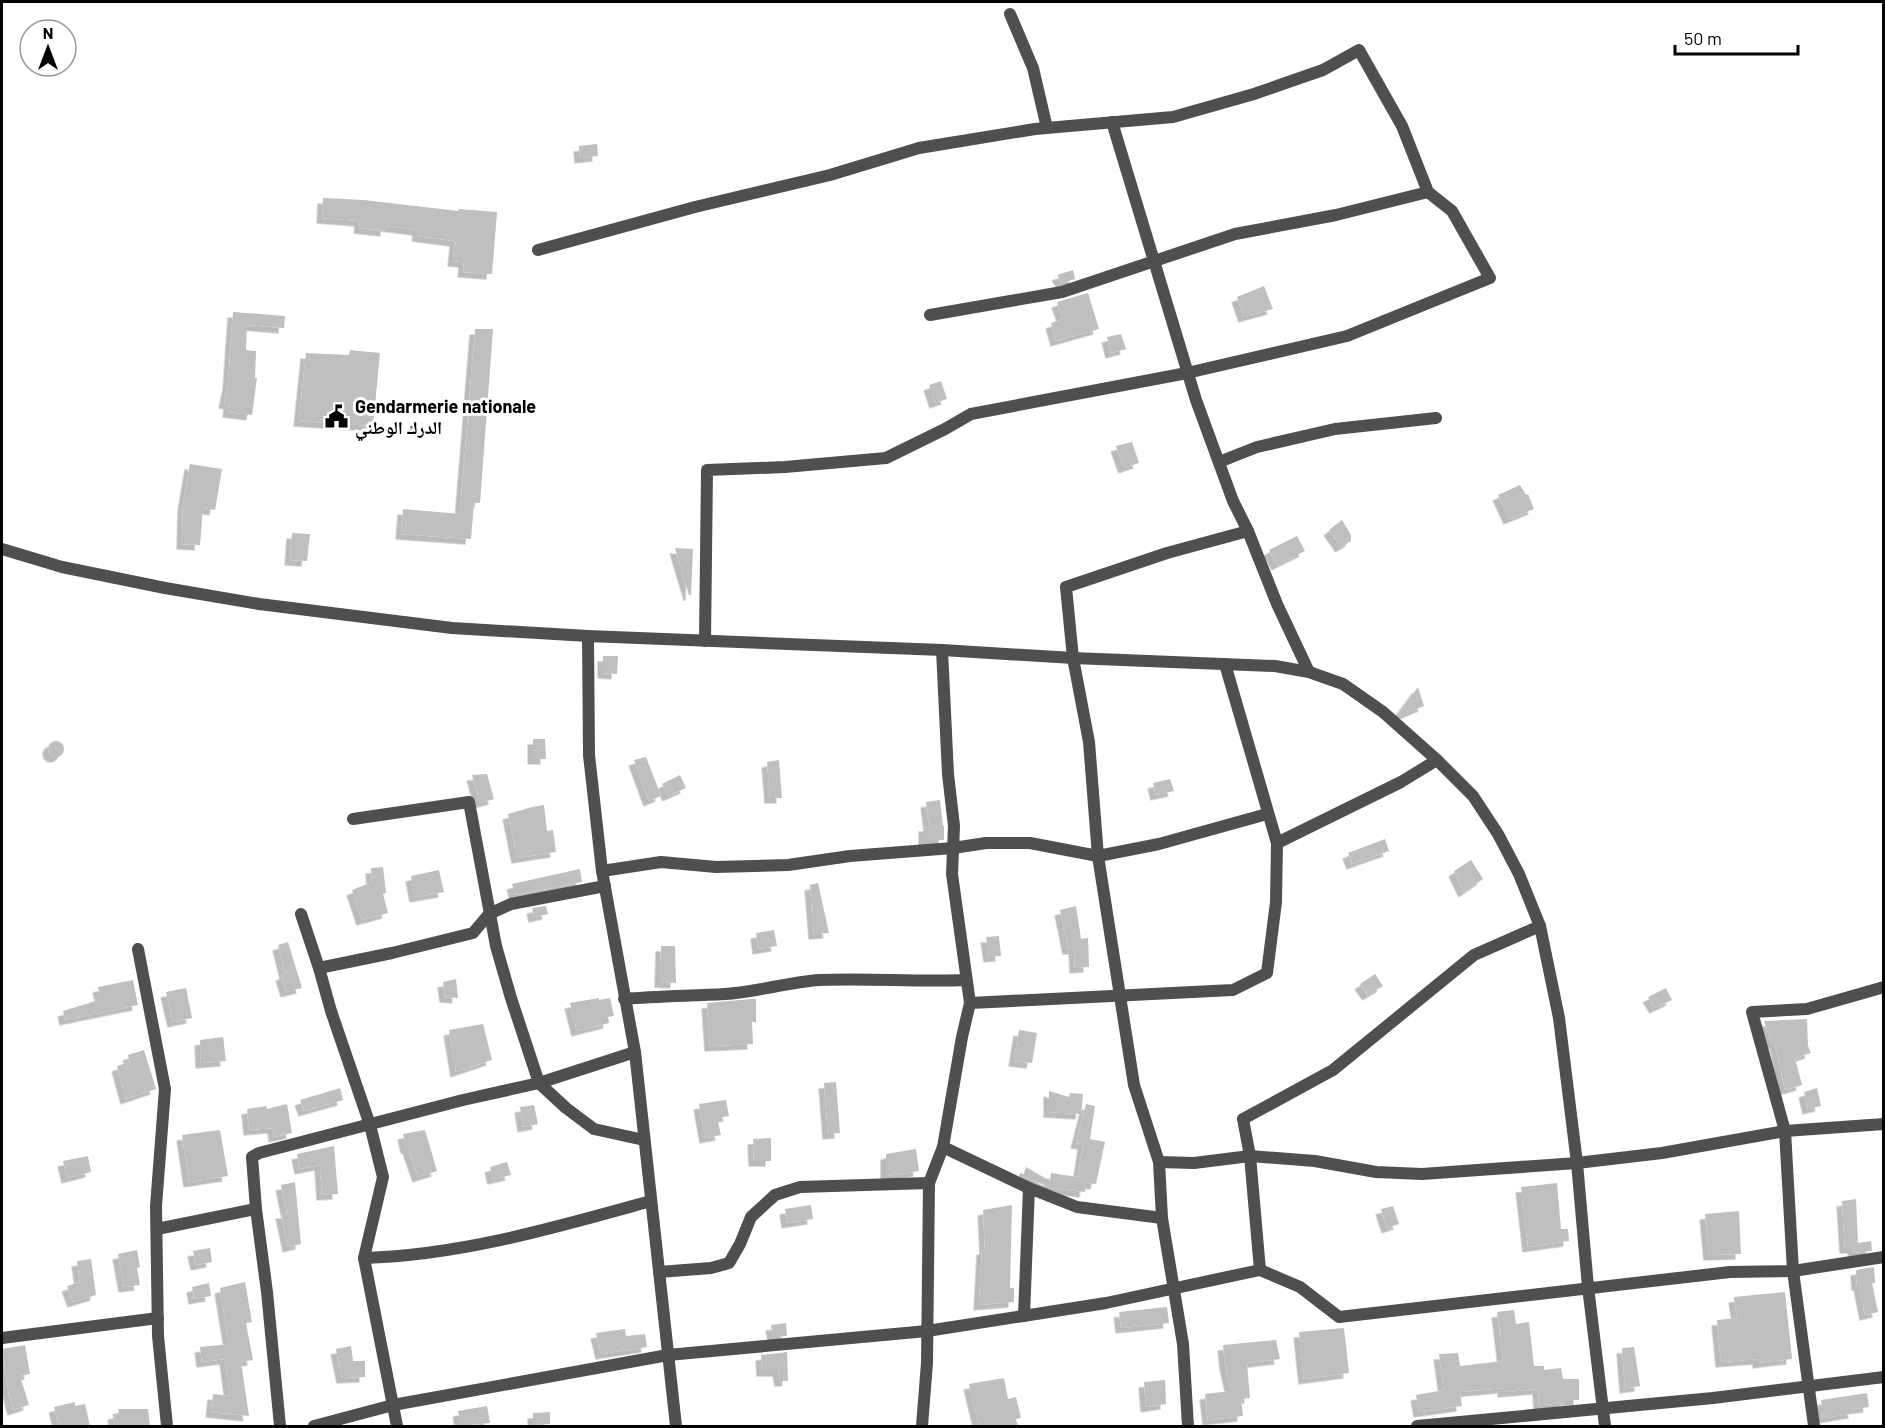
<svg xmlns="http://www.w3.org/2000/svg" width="1885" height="1428" font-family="Barlow,'Noto Naskh Arabic',sans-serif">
<defs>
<filter id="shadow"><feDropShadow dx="-5.5" dy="5.5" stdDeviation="0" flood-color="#0004"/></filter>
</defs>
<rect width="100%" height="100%" fill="#fff"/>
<g fill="#bfbfbf" filter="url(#shadow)">
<path d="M 597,144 L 598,156 L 580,158 L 579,146 Z"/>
<path d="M 323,198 L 364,200 L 458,211 L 459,209 L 497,212 L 492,274 L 463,272 L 464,262 L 453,261 L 455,241 L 417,236 L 418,230 L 386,226 L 386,231 L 359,228 L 360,221 L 322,218 Z"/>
<path d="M 1073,270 L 1075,279 L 1062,283 L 1057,275 Z"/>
<path d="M 1264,286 L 1273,309 L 1244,317 L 1237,297 Z"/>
<path d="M 1088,293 L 1099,329 L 1056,341 L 1051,323 L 1063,319 L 1057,302 Z"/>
<path d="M 233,312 L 285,316 L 284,328 L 247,325 L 246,350 L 256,351 L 255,378 L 257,378 L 252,415 L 228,412 L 229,404 L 224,403 L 228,384 Z"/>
<path d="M 475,329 L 493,329 L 480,503 L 474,503 L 471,539 L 401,534 L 403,509 L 460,514 Z"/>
<path d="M 1121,334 L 1126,349 L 1111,353 L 1107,337 Z"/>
<path d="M 350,350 L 380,353 L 373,426 L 299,421 L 306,353 L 349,355 Z"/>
<path d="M 941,381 L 947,399 L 935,403 L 929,385 Z"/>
<path d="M 1132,442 L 1139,463 L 1124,468 L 1116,446 Z"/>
<path d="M 190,464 L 222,469 L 215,510 L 203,508 L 200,545 L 182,544 L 183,505 Z"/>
<path d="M 1520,485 L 1526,495 L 1528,494 L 1534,509 L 1509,519 L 1498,495 Z"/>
<path d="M 1342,520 L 1351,535 L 1351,541 L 1341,547 L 1329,530 Z"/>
<path d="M 292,533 L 310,534 L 307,561 L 290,560 Z"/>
<path d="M 1297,536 L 1305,551 L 1277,565 L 1269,550 Z"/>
<path d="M 675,548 L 693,549 L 691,595 L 689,595 Z"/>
<path d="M 603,656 L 618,656 L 617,674 L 603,673 Z"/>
<path d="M 1418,687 L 1424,706 L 1400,716 L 1398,714 Z"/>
<path d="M 533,739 L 545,739 L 546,759 L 533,759 Z"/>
<circle cx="56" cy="749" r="8"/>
<path d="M 646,757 L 661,796 L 649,801 L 634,760 Z"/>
<path d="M 779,760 L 782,798 L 770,798 L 767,762 Z"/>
<path d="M 487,774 L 494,799 L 480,803 L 472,775 Z"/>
<path d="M 680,775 L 686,788 L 668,796 L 662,784 Z"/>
<path d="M 1170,779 L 1174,791 L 1156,795 L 1153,783 Z"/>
<path d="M 940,800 L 943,826 L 944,826 L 944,840 L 924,840 L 924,826 L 929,826 L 926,802 Z"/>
<path d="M 544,805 L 547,831 L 553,830 L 556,852 L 517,858 L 508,814 L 532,807 Z"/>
<path d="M 1385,839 L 1389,851 L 1352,864 L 1348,853 Z"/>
<path d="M 1471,860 L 1483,879 L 1464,892 L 1454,871 Z"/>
<path d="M 383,867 L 386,893 L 383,894 L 388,913 L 362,920 L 352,890 L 372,882 L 371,868 Z"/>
<path d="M 580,869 L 582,882 L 515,895 L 512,884 Z"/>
<path d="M 439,870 L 444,892 L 415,897 L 411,876 Z"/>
<path d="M 818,883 L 829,933 L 814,934 L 810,885 Z"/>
<path d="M 546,906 L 548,914 L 534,917 L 532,908 Z"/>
<path d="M 1076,906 L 1081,939 L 1088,938 L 1089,967 L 1075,968 L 1074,949 L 1068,949 L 1060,910 Z"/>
<path d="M 774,930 L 777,946 L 758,949 L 756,933 Z"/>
<path d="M 999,936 L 1001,956 L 989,957 L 986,937 Z"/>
<path d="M 288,942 L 302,988 L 286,992 L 281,975 L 285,974 L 278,945 Z"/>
<path d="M 661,946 L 675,946 L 676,983 L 660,982 Z"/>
<path d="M 1375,974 L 1383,986 L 1368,995 L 1360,984 Z"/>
<path d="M 456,979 L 458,998 L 445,997 L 443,982 Z"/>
<path d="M 133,980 L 138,1005 L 65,1020 L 63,1011 L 96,1001 L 95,997 L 100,996 L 98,987 Z"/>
<path d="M 186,988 L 192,1018 L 173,1022 L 166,992 Z"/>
<path d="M 1666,988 L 1672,1000 L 1655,1008 L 1648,997 Z"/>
<path d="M 599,998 L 599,1000 L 610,998 L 614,1016 L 608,1017 L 609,1023 L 577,1031 L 570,1003 Z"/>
<path d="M 751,999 L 756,999 L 756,1022 L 752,1022 L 753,1044 L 710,1046 L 707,1003 Z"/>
<path d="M 1807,1019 L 1808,1046 L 1811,1053 L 1795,1058 L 1802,1085 L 1785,1090 L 1775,1043 L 1772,1044 L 1764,1021 Z"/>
<path d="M 483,1024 L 492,1060 L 456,1072 L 449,1030 Z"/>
<path d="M 1019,1030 L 1037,1033 L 1032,1063 L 1014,1061 Z"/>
<path d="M 223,1037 L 226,1061 L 201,1063 L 200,1040 Z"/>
<path d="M 144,1050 L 156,1089 L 126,1099 L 117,1066 L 130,1062 L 128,1055 Z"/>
<path d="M 836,1082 L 840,1133 L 828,1134 L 824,1083 Z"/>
<path d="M 340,1088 L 343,1100 L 304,1111 L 300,1100 Z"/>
<path d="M 1817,1088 L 1821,1106 L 1808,1109 L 1804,1092 Z"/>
<path d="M 1049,1091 L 1069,1097 L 1070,1093 L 1083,1094 L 1081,1114 L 1049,1112 Z"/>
<path d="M 726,1100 L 729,1116 L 717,1118 L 721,1135 L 705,1138 L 699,1104 Z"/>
<path d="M 287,1104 L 292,1133 L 274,1137 L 273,1128 L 249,1130 L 247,1109 L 266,1106 L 267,1109 Z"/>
<path d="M 1086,1104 L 1095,1106 L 1090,1139 L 1105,1142 L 1096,1184 L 1086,1183 L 1085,1192 L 1051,1188 L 1023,1176 L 1026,1167 L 1050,1181 L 1051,1173 L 1078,1177 L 1083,1144 L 1076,1143 Z"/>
<path d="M 534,1105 L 538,1124 L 523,1127 L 520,1107 Z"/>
<path d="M 220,1130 L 228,1176 L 189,1182 L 182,1135 Z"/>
<path d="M 425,1130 L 437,1171 L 418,1177 L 408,1148 L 406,1148 L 403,1134 Z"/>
<path d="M 771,1138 L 771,1161 L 754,1161 L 753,1139 Z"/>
<path d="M 334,1146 L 338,1194 L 322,1195 L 320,1165 L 300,1169 L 297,1154 Z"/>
<path d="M 916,1149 L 919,1171 L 886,1176 L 886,1154 Z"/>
<path d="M 88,1156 L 91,1172 L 67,1178 L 63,1161 Z"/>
<path d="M 507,1162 L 511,1175 L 493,1179 L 490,1167 Z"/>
<path d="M 295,1182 L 301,1244 L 288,1247 L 281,1213 L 287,1213 L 281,1185 Z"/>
<path d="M 1557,1183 L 1561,1229 L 1568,1229 L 1569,1241 L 1528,1247 L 1521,1187 Z"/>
<path d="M 1856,1199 L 1858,1243 L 1871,1241 L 1872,1251 L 1854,1253 L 1853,1248 L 1845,1248 L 1842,1201 Z"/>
<path d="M 811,1205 L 813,1219 L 787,1223 L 785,1209 Z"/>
<path d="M 1012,1205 L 1010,1288 L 1014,1288 L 1014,1302 L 979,1305 L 982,1249 L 985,1249 L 983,1210 Z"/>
<path d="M 1393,1206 L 1399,1224 L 1387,1228 L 1381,1209 Z"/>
<path d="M 1739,1211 L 1741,1254 L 1709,1255 L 1705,1214 Z"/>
<path d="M 210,1248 L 212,1262 L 196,1265 L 193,1251 Z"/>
<path d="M 137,1250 L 140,1267 L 137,1268 L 140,1285 L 124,1287 L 118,1254 Z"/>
<path d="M 91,1259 L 96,1295 L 73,1302 L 67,1286 L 80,1282 L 77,1261 Z"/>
<path d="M 1874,1267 L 1875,1283 L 1872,1283 L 1878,1312 L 1865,1315 L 1859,1285 L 1857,1285 L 1856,1270 Z"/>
<path d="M 245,1282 L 252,1322 L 246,1323 L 253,1360 L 241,1362 L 249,1416 L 211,1412 L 213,1394 L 230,1396 L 225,1359 L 202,1362 L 200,1347 L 229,1344 L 220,1288 Z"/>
<path d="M 209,1283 L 211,1296 L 194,1299 L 192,1287 Z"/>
<path d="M 1785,1292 L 1792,1359 L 1758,1363 L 1758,1359 L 1721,1362 L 1717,1320 L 1737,1318 L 1734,1297 Z"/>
<path d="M 1167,1307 L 1169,1323 L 1121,1328 L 1119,1312 Z"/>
<path d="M 1514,1310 L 1516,1324 L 1529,1322 L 1534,1366 L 1544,1366 L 1544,1370 L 1561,1368 L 1563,1379 L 1579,1379 L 1579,1400 L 1565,1400 L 1565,1403 L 1539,1405 L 1538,1389 L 1503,1392 L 1503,1388 L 1460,1392 L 1462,1406 L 1419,1412 L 1416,1395 L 1444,1390 L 1439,1354 L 1458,1353 L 1460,1366 L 1503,1361 L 1497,1312 Z"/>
<path d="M 786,1323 L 787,1336 L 773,1337 L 771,1325 Z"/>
<path d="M 1344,1328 L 1349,1373 L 1304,1379 L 1299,1332 Z"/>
<path d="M 625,1329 L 626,1336 L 645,1334 L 647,1347 L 601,1354 L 596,1333 Z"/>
<path d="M 1276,1340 L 1280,1359 L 1247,1363 L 1250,1398 L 1241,1399 L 1243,1416 L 1208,1420 L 1205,1394 L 1231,1391 L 1225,1364 L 1223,1345 Z"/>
<path d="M 25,1345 L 30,1374 L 20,1376 L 29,1405 L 13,1410 L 9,1395 L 2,1349 Z"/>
<path d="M 351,1346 L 353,1361 L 365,1361 L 365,1377 L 342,1378 L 336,1349 Z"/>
<path d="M 1634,1347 L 1640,1386 L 1625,1388 L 1622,1348 Z"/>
<path d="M 787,1352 L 788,1381 L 780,1381 L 778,1371 L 762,1371 L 761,1355 Z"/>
<path d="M 1004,1378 L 1008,1399 L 1016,1397 L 1021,1418 L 1016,1419 L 1018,1426 L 979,1426 L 969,1384 Z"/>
<path d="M 1165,1380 L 1166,1404 L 1146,1407 L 1144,1382 Z"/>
<path d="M 1867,1393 L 1869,1407 L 1853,1409 L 1854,1413 L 1823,1418 L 1821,1400 Z"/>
<path d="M 75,1402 L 75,1406 L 85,1404 L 90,1426 L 59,1426 L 54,1407 Z"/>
<path d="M 487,1406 L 490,1423 L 461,1426 L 458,1411 Z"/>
<path d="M 118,1409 L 148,1409 L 150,1426 L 115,1426 L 113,1414 L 119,1413 Z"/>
<path d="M 550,1412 L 550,1424 L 533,1425 L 533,1413 Z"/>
</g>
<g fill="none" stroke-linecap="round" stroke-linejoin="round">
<g stroke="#4f4f4f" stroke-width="12">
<path d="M 1010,14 L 1033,68 L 1047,128"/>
<path d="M 1112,122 L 1196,400 L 1233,501 L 1248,531 L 1277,604 L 1309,672"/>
<path d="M 538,250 L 695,207 L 830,175 L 919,148 L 1035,129 L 1173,117 L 1254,94 L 1323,70 L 1359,50 L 1402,126 L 1428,192 L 1452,211 L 1490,278 L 1347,336 L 1187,373 L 971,414 L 945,429 L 886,458 L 785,467 L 707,470 L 705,641"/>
<path d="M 930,315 L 1062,292 L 1235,234 L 1336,215 L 1428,192"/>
<path d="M 1219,462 L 1257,447 L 1335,429 L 1436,418"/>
<path d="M 2,549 L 62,567 L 165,588 L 259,604 L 452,628 L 588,636 L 942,650 L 1073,658 L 1275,666 L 1309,672 L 1343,684 L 1383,712 L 1437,760 L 1473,796 L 1498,834 L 1519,874 L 1540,926 L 1559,1018 L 1577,1163 L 1588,1287 L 1605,1426"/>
<path d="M 588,636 L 589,755 L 602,871 L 635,1052 L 676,1426"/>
<path d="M 942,650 L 948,774 L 954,826 L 952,874 L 970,1003 L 1233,990 L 1267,973 L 1276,902 L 1277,843 L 1225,664"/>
<path d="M 353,819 L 469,802 L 496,946 L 511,998 L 539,1083 L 566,1108 L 594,1129 L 644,1140"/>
<path d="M 1277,843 L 1401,782 L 1437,760"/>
<path d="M 602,871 L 661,862 L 716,867 L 788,865 L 850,856 L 953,848 L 986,843 L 1030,843 L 1098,856 L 1159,844 L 1267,814"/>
<path d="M 301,914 L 319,968 L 331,1011 L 370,1125 L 383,1177 L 364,1258 L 397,1426"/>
<path d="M 138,949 L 165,1089 L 156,1206 L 158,1336 L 167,1426"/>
<path d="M 319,968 L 392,953 L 473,933 L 489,914 L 511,904 L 605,886"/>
<path d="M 624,999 C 658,996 691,996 725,994 C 757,992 788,982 820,980 C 869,978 917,982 966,980"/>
<path d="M 943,1147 L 1029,1188 L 1077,1207 L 1162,1218"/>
<path d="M 1159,1162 L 1194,1163 L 1250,1156 L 1315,1161 L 1376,1172 L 1422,1174 L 1577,1163 L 1662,1153 L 1785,1131 L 1884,1124"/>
<path d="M 157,1229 L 256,1209"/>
<path d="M 364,1258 C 462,1255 557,1227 651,1201"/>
<path d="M 1260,1270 L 1250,1156 L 1243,1119 L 1333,1070 L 1474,955 L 1540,926"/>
<path d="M 659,1272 L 711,1268 L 729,1263 L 740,1244 L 751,1217 L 775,1195 L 800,1187 L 929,1183"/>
<path d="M 1024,1316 L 1029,1188"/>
<path d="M 2,1338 L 158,1318"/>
<path d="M 280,1426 L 267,1292 L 256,1209 L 252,1157 L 259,1153 L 463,1100 L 539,1083 L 635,1052"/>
<path d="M 314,1426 L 393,1405 L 668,1355 L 927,1331 L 1106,1303 L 1260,1270 L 1300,1287 L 1339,1317 L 1730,1272 L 1793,1271 L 1884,1257"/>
<path d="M 922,1426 L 927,1363 L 929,1183 L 943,1147 L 962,1037 L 970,1003"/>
<path d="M 1188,1426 L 1183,1344 L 1162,1218 L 1159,1162 L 1134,1085 L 1098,856 L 1089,742 L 1073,658 L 1066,587 L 1167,553 L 1248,531"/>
<path d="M 1417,1426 L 1713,1398 L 1884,1377"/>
<path d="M 1814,1426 L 1793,1271 L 1785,1131 L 1752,1012 L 1807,1009 L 1884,987"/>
</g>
</g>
<defs>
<symbol id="civic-bare" viewBox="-9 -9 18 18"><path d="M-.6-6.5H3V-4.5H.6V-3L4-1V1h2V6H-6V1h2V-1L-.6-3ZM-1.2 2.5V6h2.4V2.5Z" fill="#000" stroke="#fff" stroke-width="2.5" paint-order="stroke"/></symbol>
</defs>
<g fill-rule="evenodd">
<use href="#civic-bare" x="320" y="400" width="33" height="33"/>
</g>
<g text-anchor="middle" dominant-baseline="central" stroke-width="6" stroke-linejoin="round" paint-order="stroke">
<g font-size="18" font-weight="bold" fill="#000" stroke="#fff" text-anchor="start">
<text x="355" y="406">Gendarmerie nationale<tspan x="355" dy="21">الدرك الوطني</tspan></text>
</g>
</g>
<rect width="1885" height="1428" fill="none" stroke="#000000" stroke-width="6"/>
<g transform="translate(48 48)"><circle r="28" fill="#ffffff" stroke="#999999" stroke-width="1.5"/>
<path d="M0-4.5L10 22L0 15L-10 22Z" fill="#000000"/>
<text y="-9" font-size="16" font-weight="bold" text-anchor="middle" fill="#000000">N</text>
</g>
<path d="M1675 45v9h123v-9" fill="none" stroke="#000000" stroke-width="3"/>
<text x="1684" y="45" font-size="18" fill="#000000" stroke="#ffffff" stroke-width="4.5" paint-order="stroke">50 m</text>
</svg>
